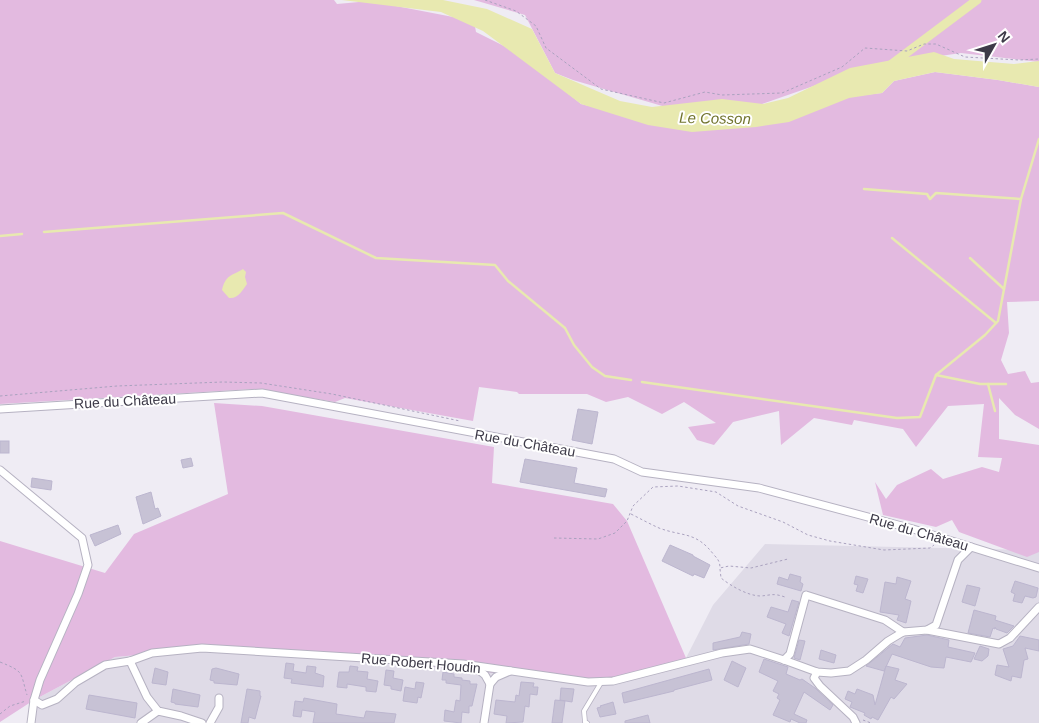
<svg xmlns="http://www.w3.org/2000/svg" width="1039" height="723" font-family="Arial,sans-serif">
<rect width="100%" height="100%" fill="#efecf4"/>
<path fill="#dfdbe7" d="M 1039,524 L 1039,723 L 32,723 L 34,700 L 115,657 L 228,647 L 686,658 L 713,605 L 765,544 L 1029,550 Z"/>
<g fill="#e3bae0">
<path d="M 0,0 L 334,0 L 337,4 L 370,1 L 474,21 L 476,32 L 518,53 L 581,104 L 648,120 L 882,93 L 894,81 L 935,72 L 998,80 L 1039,87 L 1039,301 L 1007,302 L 1009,333 L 1001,360 L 1008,374 L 1025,371 L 1031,383 L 1039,382 L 1039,429 L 1015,415 L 999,398 L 999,439 L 1039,445 L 1039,552 L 1027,557 L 959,532 L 952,520 L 936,527 L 883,515 L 875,482 L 886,499 L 897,485 L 931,469 L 943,479 L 982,467 L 999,472 L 1002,458 L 978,457 L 984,404 L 948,406 L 916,447 L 903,429 L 854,420 L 852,425 L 814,418 L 781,445 L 779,411 L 733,422 L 714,445 L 697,440 L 688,427 L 716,423 L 684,402 L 662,414 L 628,397 L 606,402 L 587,394 L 519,394 L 517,392 L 479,387 L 473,421 L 345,398 L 335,402 L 254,389 L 0,404 Z"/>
<path d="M 474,0 L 1039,0 L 1039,62 L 961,53 L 871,66 L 762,104 L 683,112 L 573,80 L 555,73 L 525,15 Z"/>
<path d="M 214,403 L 262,406 L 494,447 L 492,483 L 613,504 L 627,521 L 686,658 L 608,684 L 228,647 L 115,657 L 34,700 L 0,722 L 0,541 L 105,573 L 134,534 L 228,494 Z"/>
</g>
<g fill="#e8e9b0">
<path d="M 342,0 L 443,0 L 487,9 L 532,29 L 555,73 L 620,101 L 652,107 L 722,99 L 763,104 L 788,98 L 850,68 L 934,52 L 954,59 L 1014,64 L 1039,61 L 1039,87 L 998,80 L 935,72 L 894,81 L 882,93 L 849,98 L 789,122 L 756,127 L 692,132 L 648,125 L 581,104 L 483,31 L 441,12 Z"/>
<path d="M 243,269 L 246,272 L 245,277 L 247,284 C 242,291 238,299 229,298 L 222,290 C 226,274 232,276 243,269 Z"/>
</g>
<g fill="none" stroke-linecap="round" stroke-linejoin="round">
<g stroke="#e8e9b0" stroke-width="2.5">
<path d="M 864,189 L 927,194 L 930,199 L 936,193 L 1021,199"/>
<path d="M 44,232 L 283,213 L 376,258 L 495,265 L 508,281 L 565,328 L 574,345 L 592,367 L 605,376 L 631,380"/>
<path d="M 0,236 L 22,234"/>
<path d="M 892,238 L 996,323"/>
<path d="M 970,258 L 1004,289"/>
<path d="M 936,375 L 980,384 L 1006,384"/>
<path d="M 642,382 L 897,418 L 920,417 L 936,375 L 985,335 L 998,321 L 1021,199 L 1039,139"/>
<path d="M 988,384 L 995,411"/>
</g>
<path stroke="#e8e9b0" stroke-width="9" d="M 889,66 L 977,0"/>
</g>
<g fill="#c7c2d5" stroke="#bcb6cf">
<path d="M 578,409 L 598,412 L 592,444 L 572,440 Z"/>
<rect x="0" y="441" width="9" height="12"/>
<path d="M 191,458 L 193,466 L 183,468 L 181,460 Z"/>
<path d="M 525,459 L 577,468 L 574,483 L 607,489 L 605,497 L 520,482 Z"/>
<path d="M 32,478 L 52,481 L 51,490 L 31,487 Z"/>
<path d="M 151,492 L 155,509 L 158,508 L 161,516 L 143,524 L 136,497 Z"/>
<path d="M 118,525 L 121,534 L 95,546 L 90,535 Z"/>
<path d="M 670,545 L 693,555 L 693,556 L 710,565 L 704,578 L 694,574 L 693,576 L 662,561 Z"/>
<path d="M 790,574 L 801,577 L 800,582 L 803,584 L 801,591 L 777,584 L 779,577 L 788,580 Z"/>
<path d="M 856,576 L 868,579 L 863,593 L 856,591 L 858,585 L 854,584 Z"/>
<path d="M 897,577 L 911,581 L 905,599 L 911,601 L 906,623 L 897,620 L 899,615 L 880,612 L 885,582 L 896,584 Z"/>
<path d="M 1015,581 L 1038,588 L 1036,597 L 1033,598 L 1025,596 L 1022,603 L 1013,601 L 1015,594 L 1011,592 Z"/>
<path d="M 967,585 L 980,588 L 975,606 L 962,602 Z"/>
<path d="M 792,600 L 799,602 L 789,636 L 782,633 L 786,624 L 767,617 L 771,607 L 788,612 Z"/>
<path d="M 974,610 L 996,616 L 995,620 L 1014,626 L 1007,633 L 996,629 L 995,627 L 995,629 L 993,628 L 990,637 L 968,633 Z"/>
<path d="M 742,632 L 751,634 L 749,644 L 713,650 L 713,643 L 740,637 Z"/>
<path d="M 927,635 L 949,640 L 948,647 L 975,653 L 971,662 L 946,657 L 944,668 L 931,667 L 892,654 L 884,671 L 866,666 L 893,644 L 900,647 L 905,638 Z"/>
<path d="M 1020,636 L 1039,640 L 1039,651 L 1025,648 L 1028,659 L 1024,660 L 1021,678 L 1012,676 L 1011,681 L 995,675 L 997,665 L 1009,667 L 1003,649 L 1013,646 Z"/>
<path d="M 799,640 L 805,641 L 800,660 L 794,658 Z"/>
<path d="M 980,646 L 989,649 L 988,656 L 982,661 L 974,659 Z"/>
<path d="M 821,650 L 836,655 L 834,663 L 819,659 Z"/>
<path d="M 764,659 L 788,667 L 786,674 L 800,680 L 802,679 L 815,688 L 833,705 L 830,710 L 804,692 L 794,714 L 807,720 L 806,723 L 800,723 L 791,719 L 790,722 L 773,715 L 780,700 L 777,698 L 779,694 L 773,691 L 778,681 L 759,672 Z"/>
<path d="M 732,661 L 746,668 L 738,687 L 724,680 Z"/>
<path d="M 286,663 L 294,664 L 293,671 L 306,673 L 307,666 L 316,667 L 315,673 L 324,676 L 323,687 L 291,683 L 292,679 L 284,678 Z"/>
<path d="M 350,666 L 358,667 L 357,671 L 368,672 L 367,679 L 378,681 L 376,692 L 366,691 L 366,687 L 347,684 L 347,688 L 337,687 L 339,672 L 349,672 Z"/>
<path d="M 886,666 L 899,669 L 895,680 L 907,684 L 894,699 L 891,697 L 878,720 L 872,717 L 871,719 L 864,715 L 865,713 L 850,707 L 852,702 L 845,699 L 848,691 L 855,694 L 857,689 L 873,695 L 875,705 Z"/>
<path d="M 155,668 L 168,672 L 166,685 L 152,683 Z"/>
<path d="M 216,668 L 239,674 L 237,685 L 214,683 L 214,681 L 210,680 L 212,669 Z"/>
<path d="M 709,669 L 712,680 L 674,690 L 674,691 L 624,703 L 622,693 Z"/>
<path d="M 386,670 L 394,671 L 393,678 L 403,680 L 401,691 L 391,689 L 391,686 L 384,685 Z"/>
<path d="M 443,672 L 454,674 L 454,677 L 462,678 L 462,680 L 470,681 L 470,684 L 477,684 L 472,706 L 469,706 L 469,713 L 462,712 L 461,723 L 444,721 L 445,710 L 454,712 L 456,700 L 460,701 L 461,685 L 446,683 L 446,680 L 442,680 Z"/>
<path d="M 416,682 L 424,683 L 421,698 L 418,697 L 417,703 L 403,701 L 405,687 L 415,689 Z"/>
<path d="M 521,682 L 534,683 L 533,687 L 538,687 L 537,695 L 530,694 L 529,707 L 525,706 L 523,722 L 506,723 L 507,716 L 494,714 L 496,700 L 515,702 L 516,695 L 519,696 Z"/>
<path d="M 561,688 L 574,689 L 572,702 L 560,700 Z"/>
<path d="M 173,689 L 200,695 L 198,707 L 175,704 L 175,703 L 171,702 Z"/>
<path d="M 247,689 L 260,691 L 260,696 L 261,696 L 255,719 L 249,717 L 248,723 L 241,723 Z"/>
<path d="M 89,695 L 137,703 L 135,718 L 86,709 Z"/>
<path d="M 304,698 L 337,704 L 336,714 L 364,718 L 366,711 L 396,714 L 394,723 L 313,723 L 315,712 L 302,710 L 301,717 L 293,716 L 295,701 L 303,702 Z"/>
<path d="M 555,700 L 565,701 L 562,723 L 552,723 Z"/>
<path d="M 613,702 L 616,714 L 600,717 L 597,708 L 601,707 L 600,706 Z"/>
<path d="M 648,715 L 650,723 L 625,723 L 625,721 Z"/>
</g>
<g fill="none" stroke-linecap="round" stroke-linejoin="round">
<defs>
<path id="lane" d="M 587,723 L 585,722 L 584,711 L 602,681"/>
<g id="street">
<path d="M 0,409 L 262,393 L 614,459 L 642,472 L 759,488 L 913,529 L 1039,568"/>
<path d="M 0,470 L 82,538 L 88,565 L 78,594 L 40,680 L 34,700 L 31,723"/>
<path d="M 927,630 L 999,644 L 1010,638 L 1039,607"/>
<path d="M 784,660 L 790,654 L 806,595 L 885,620 L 903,632"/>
<path d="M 130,661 L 147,697 L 158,711 L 181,716 L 202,723"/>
<path d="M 475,667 L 485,675 L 490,684 L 484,723"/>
<path d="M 817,672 L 814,678 L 820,686 L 853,717 L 856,723"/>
<path d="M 490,684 L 496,677 L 510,671"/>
<path d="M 34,700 L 42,705 L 57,699 L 76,682 L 105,665 L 130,661 L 152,653 L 202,648 L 463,664 L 588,682 L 613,681 L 722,653 L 750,649 L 784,660 L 817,672 L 831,673 L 849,671 L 866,660 L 888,641 L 903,632 L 927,630 L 936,625 L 958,560 L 971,547"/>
<path d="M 141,723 L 158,711"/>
<path d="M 210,723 L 219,707 L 219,698"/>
</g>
</defs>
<use href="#lane" stroke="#b6b2c2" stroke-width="5.5"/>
<use href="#street" stroke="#b6b2c2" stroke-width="9"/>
<g stroke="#aaa2bf" stroke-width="1" stroke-dasharray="2.5 2.5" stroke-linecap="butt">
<path d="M 485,0 L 516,11 L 536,26 L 546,48 L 601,89 L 664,103 L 705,92 L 722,95 L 782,93 L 842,67 L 865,48 L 907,51 L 924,44 L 936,44 L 965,57 L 1019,60 L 1039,59"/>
<path d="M 0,396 L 117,386 L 223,382 L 261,383 L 332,394 L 460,421"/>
<path d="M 631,514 C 641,519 650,524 659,528 C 683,537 696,531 714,555 C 718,559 720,562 720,568 L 729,566 L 751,568 L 788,559"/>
<path d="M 554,538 L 598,539 L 615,533 L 627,521 L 633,506 L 653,487 L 678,486 L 716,492 L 738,506 L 783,522 L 808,535 L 830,541 L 884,550 L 930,548 L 934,545"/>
<path d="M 720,569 L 721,578 C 731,586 748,596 761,596 C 772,595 773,593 785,597"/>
<path d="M 0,662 C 25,672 20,672 27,695"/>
<path d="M 0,714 L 10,706 L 26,701"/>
<path d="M 863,720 L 871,723"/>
</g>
<use href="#lane" stroke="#fff" stroke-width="4"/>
<use href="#street" stroke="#fff" stroke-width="7"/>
</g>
<g text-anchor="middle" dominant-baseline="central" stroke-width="4" stroke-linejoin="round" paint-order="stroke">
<g font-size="14" fill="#3d3a48" stroke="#fff">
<text transform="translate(125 401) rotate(-3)">Rue du Château</text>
<text transform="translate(525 443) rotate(10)">Rue du Château</text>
<text transform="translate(919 532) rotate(16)">Rue du Château</text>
<text transform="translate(421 663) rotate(5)">Rue Robert Houdin</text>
</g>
<g font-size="15" font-style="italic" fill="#71742e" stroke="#fff">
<text transform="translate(715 118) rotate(1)">Le Cosson</text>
</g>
</g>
<g transform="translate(994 45) rotate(51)" stroke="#ffffff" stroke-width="4" paint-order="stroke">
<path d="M0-4L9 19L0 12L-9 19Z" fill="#3d3a48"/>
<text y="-8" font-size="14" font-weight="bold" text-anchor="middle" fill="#3d3a48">N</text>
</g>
</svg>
